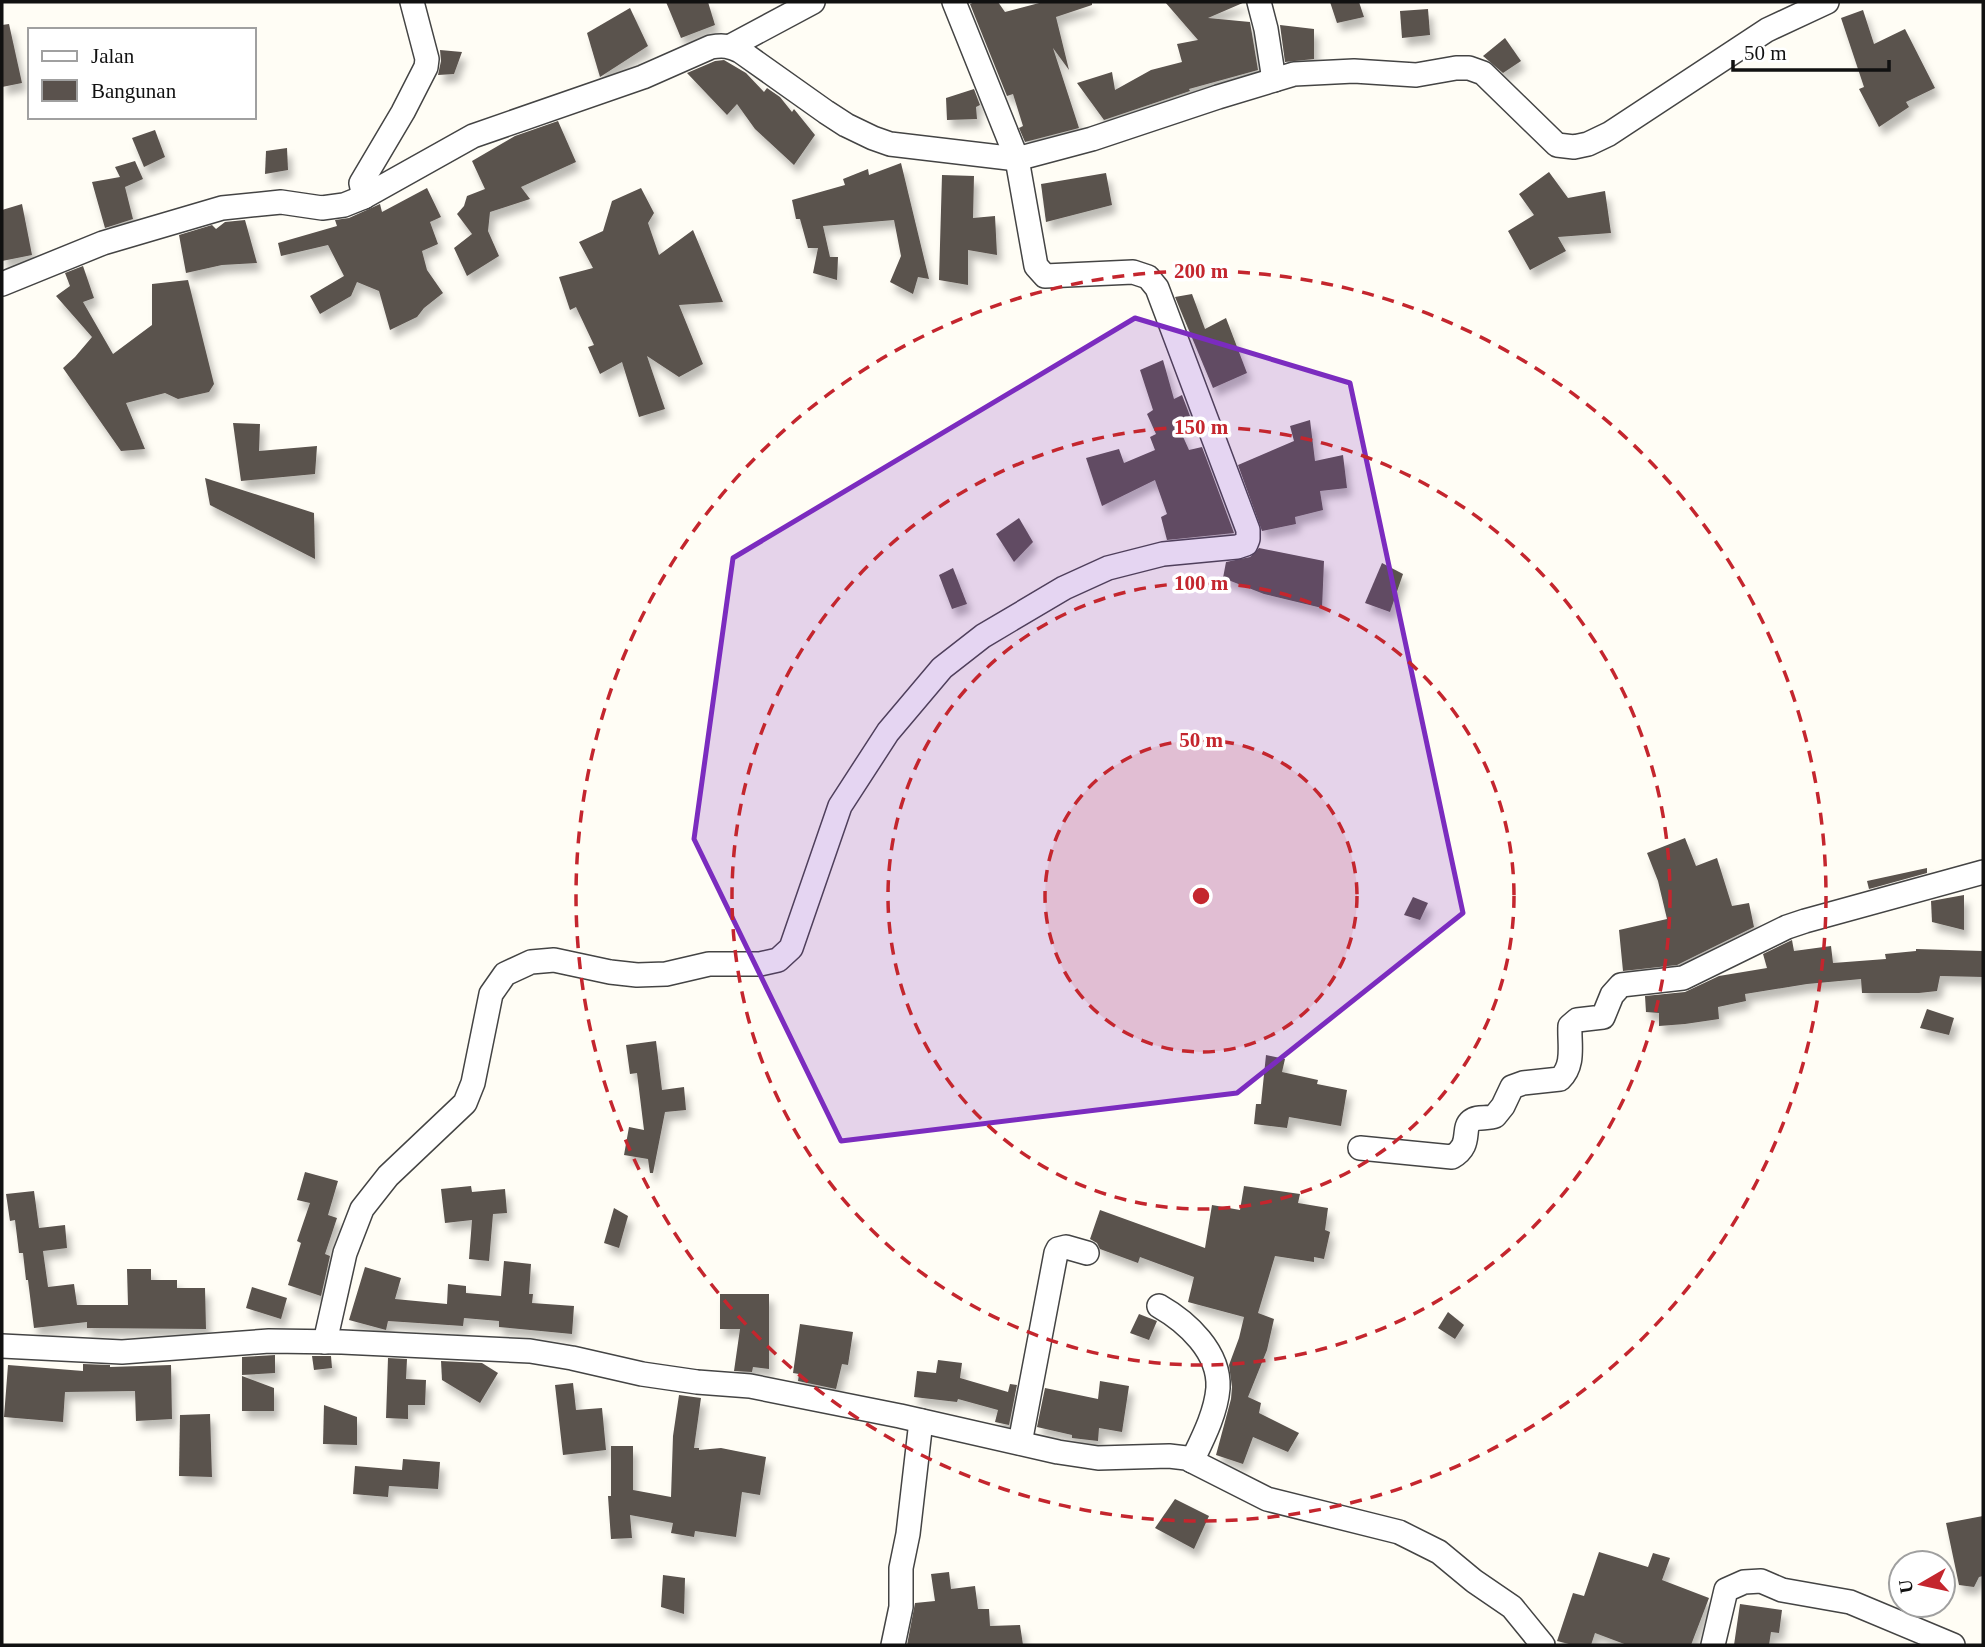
<svg xmlns="http://www.w3.org/2000/svg" width="1985" height="1647" font-family="Georgia,serif">
<defs>
<filter id="shadow"><feDropShadow dx="4.5" dy="8" stdDeviation="3.5" flood-color="#0004"/></filter>
</defs>
<rect width="100%" height="100%" fill="#fffdf5"/>
<g fill="#5a524d" filter="url(#shadow)">
<path d="M 666,2 L 708,2 L 715,25 L 681,38 Z"/>
<path d="M 975,2 L 998,2 L 1005,12 L 1043,2 L 1092,2 L 1092,5 L 1056,17 L 1069,70 L 1053,48 L 1079,128 L 1025,142 L 1019,128 L 1023,126 L 1013,94 L 1007,96 L 970,4 Z"/>
<path d="M 1165,2 L 1245,2 L 1208,18 L 1250,22 L 1258,70 L 1189,89 L 1190,91 L 1104,120 L 1077,83 L 1112,72 L 1115,90 L 1151,70 L 1182,62 L 1177,44 L 1198,40 Z"/>
<path d="M 1330,2 L 1359,2 L 1364,17 L 1337,23 Z"/>
<path d="M 630,8 L 648,46 L 600,77 L 587,33 Z"/>
<path d="M 1428,9 L 1430,35 L 1402,38 L 1400,11 Z"/>
<path d="M 1863,10 L 1874,44 L 1905,29 L 1935,88 L 1906,102 L 1909,107 L 1879,127 L 1859,89 L 1864,87 L 1841,18 Z"/>
<path d="M 9,24 L 22,83 L 2,87 L 2,25 Z"/>
<path d="M 1280,25 L 1314,29 L 1314,59 L 1285,62 Z"/>
<path d="M 1505,38 L 1521,61 L 1503,73 L 1483,56 Z"/>
<path d="M 440,50 L 462,52 L 454,74 L 438,75 L 441,61 Z"/>
<path d="M 724,60 L 746,73 L 764,92 L 767,88 L 780,97 L 792,112 L 794,109 L 815,135 L 794,165 L 755,129 L 737,104 L 727,115 L 687,73 L 715,61 Z"/>
<path d="M 974,89 L 980,105 L 976,107 L 977,119 L 947,120 L 946,98 Z"/>
<path d="M 558,121 L 576,162 L 521,187 L 530,199 L 490,212 L 488,231 L 499,256 L 467,276 L 454,248 L 472,234 L 457,214 L 464,206 L 467,196 L 485,189 L 472,161 L 515,136 Z"/>
<path d="M 155,130 L 165,157 L 144,167 L 132,138 Z"/>
<path d="M 287,148 L 288,170 L 265,174 L 266,151 Z"/>
<path d="M 135,161 L 143,179 L 125,187 L 133,219 L 105,228 L 92,182 L 120,177 L 115,167 Z"/>
<path d="M 901,163 L 929,279 L 918,277 L 913,294 L 890,282 L 901,256 L 894,220 L 823,226 L 830,257 L 838,257 L 837,280 L 813,273 L 818,248 L 808,248 L 800,219 L 796,219 L 792,200 L 845,185 L 843,179 L 868,169 L 869,175 Z"/>
<path d="M 1549,172 L 1568,198 L 1605,191 L 1611,233 L 1558,237 L 1566,251 L 1530,270 L 1508,231 L 1534,215 L 1519,194 Z"/>
<path d="M 1106,173 L 1112,205 L 1046,222 L 1041,184 Z"/>
<path d="M 942,175 L 974,176 L 973,218 L 995,216 L 997,255 L 968,250 L 968,285 L 939,280 Z"/>
<path d="M 427,188 L 441,217 L 430,222 L 438,244 L 422,251 L 427,270 L 443,293 L 424,308 L 417,317 L 390,330 L 379,291 L 357,282 L 351,296 L 320,314 L 310,296 L 344,276 L 328,245 L 281,256 L 278,243 L 337,226 L 335,220 L 349,218 L 380,204 L 382,212 Z"/>
<path d="M 641,188 L 654,213 L 648,223 L 659,255 L 693,230 L 723,302 L 679,305 L 703,364 L 679,377 L 647,356 L 665,409 L 639,417 L 622,362 L 600,374 L 588,347 L 594,345 L 576,307 L 570,310 L 559,277 L 593,268 L 579,242 L 603,231 L 612,201 Z"/>
<path d="M 22,204 L 32,255 L 2,261 L 2,210 Z"/>
<path d="M 245,220 L 257,263 L 222,265 L 186,273 L 179,235 L 212,225 L 216,229 L 225,222 Z"/>
<path d="M 83,266 L 94,298 L 83,302 L 113,354 L 152,325 L 152,284 L 188,280 L 214,384 L 209,392 L 178,399 L 165,393 L 126,403 L 145,449 L 121,451 L 63,368 L 75,357 L 92,337 L 56,296 L 70,286 L 65,273 Z"/>
<path d="M 1192,294 L 1205,329 L 1226,318 L 1247,373 L 1213,388 L 1175,297 Z"/>
<path d="M 1163,360 L 1174,399 L 1182,395 L 1190,416 L 1176,421 L 1189,450 L 1202,447 L 1234,533 L 1167,540 L 1161,517 L 1167,514 L 1155,480 L 1102,506 L 1086,458 L 1119,449 L 1124,463 L 1155,450 L 1150,437 L 1156,434 L 1147,414 L 1153,410 L 1140,370 Z"/>
<path d="M 1310,420 L 1315,461 L 1343,455 L 1347,488 L 1320,491 L 1323,510 L 1295,517 L 1296,524 L 1262,531 L 1238,465 L 1294,441 L 1290,426 Z"/>
<path d="M 233,423 L 260,424 L 259,451 L 317,446 L 315,474 L 241,481 Z"/>
<path d="M 205,478 L 314,513 L 315,559 L 210,505 Z"/>
<path d="M 1019,518 L 1033,542 L 1014,562 L 996,534 Z"/>
<path d="M 1259,548 L 1324,561 L 1322,608 L 1264,594 L 1223,578 L 1226,562 L 1250,557 Z"/>
<path d="M 1382,563 L 1403,574 L 1390,612 L 1365,603 Z"/>
<path d="M 953,568 L 967,604 L 952,609 L 939,575 Z"/>
<path d="M 1685,838 L 1696,866 L 1717,858 L 1732,906 L 1749,903 L 1754,927 L 1677,965 L 1623,971 L 1619,930 L 1667,919 L 1658,881 L 1647,853 Z"/>
<path d="M 1927,868 L 1927,873 L 1869,889 L 1867,881 Z"/>
<path d="M 1964,895 L 1964,930 L 1932,922 L 1931,901 Z"/>
<path d="M 1413,897 L 1428,903 L 1420,920 L 1404,915 Z"/>
<path d="M 1792,940 L 1794,951 L 1831,946 L 1833,963 L 1886,959 L 1885,954 L 1916,951 L 1916,949 L 1983,951 L 1983,977 L 1940,976 L 1937,991 L 1919,993 L 1862,993 L 1861,979 L 1807,984 L 1745,994 L 1746,1001 L 1718,1007 L 1719,1019 L 1685,1024 L 1659,1026 L 1659,1013 L 1646,1012 L 1645,996 L 1685,992 L 1719,976 L 1767,968 L 1763,954 Z"/>
<path d="M 1927,1009 L 1954,1018 L 1949,1035 L 1920,1028 Z"/>
<path d="M 656,1041 L 662,1090 L 684,1087 L 686,1110 L 665,1112 L 653,1173 L 650,1173 L 648,1159 L 624,1155 L 629,1127 L 644,1130 L 637,1073 L 630,1074 L 626,1045 Z"/>
<path d="M 1266,1055 L 1285,1059 L 1282,1072 L 1318,1080 L 1317,1084 L 1347,1090 L 1341,1126 L 1289,1117 L 1287,1128 L 1254,1124 L 1256,1104 L 1261,1104 Z"/>
<path d="M 305,1172 L 338,1181 L 328,1215 L 337,1218 L 325,1254 L 330,1256 L 321,1296 L 288,1285 L 301,1243 L 297,1241 L 310,1203 L 297,1200 Z"/>
<path d="M 471,1186 L 472,1192 L 505,1189 L 507,1213 L 493,1214 L 489,1261 L 469,1259 L 472,1220 L 445,1223 L 441,1189 Z"/>
<path d="M 1244,1186 L 1300,1194 L 1298,1203 L 1328,1208 L 1325,1230 L 1330,1232 L 1324,1259 L 1314,1257 L 1314,1262 L 1275,1256 L 1258,1313 L 1274,1319 L 1267,1350 L 1248,1397 L 1261,1403 L 1259,1413 L 1299,1433 L 1288,1452 L 1253,1437 L 1243,1464 L 1216,1455 L 1231,1399 L 1232,1387 L 1229,1365 L 1239,1338 L 1244,1317 L 1188,1302 L 1194,1277 L 1140,1257 L 1138,1263 L 1100,1249 L 1097,1243 L 1090,1239 L 1100,1210 L 1205,1248 L 1212,1205 L 1240,1210 Z"/>
<path d="M 34,1191 L 39,1228 L 65,1225 L 67,1248 L 43,1251 L 48,1287 L 74,1284 L 77,1305 L 128,1305 L 127,1269 L 151,1269 L 151,1280 L 177,1280 L 177,1288 L 205,1288 L 206,1329 L 87,1328 L 87,1322 L 34,1328 L 28,1280 L 26,1280 L 23,1253 L 19,1253 L 15,1220 L 10,1221 L 6,1194 Z"/>
<path d="M 614,1208 L 628,1216 L 619,1248 L 604,1243 Z"/>
<path d="M 504,1261 L 531,1264 L 529,1294 L 533,1294 L 532,1303 L 574,1306 L 572,1334 L 499,1327 L 499,1321 L 464,1318 L 463,1326 L 388,1321 L 386,1330 L 349,1320 L 365,1267 L 401,1278 L 395,1299 L 447,1304 L 448,1284 L 466,1286 L 466,1293 L 501,1296 Z"/>
<path d="M 252,1287 L 287,1298 L 281,1319 L 246,1308 Z"/>
<path d="M 720,1294 L 769,1294 L 769,1369 L 753,1367 L 752,1372 L 734,1371 L 740,1329 L 720,1329 Z"/>
<path d="M 1448,1312 L 1464,1325 L 1455,1339 L 1438,1328 Z"/>
<path d="M 1139,1314 L 1157,1321 L 1149,1340 L 1130,1333 Z"/>
<path d="M 800,1324 L 853,1332 L 848,1365 L 842,1364 L 836,1389 L 798,1381 L 799,1374 L 793,1373 Z"/>
<path d="M 275,1355 L 275,1373 L 242,1375 L 242,1357 Z"/>
<path d="M 312,1356 L 331,1356 L 332,1368 L 314,1370 Z"/>
<path d="M 388,1358 L 407,1359 L 406,1379 L 426,1380 L 425,1405 L 408,1405 L 408,1419 L 386,1418 Z"/>
<path d="M 938,1360 L 962,1363 L 960,1378 L 1008,1392 L 1010,1384 L 1017,1385 L 1009,1425 L 995,1422 L 998,1410 L 958,1399 L 957,1402 L 914,1397 L 917,1371 L 936,1373 Z"/>
<path d="M 441,1361 L 482,1363 L 498,1373 L 480,1403 L 442,1380 Z"/>
<path d="M 83,1364 L 110,1365 L 110,1367 L 171,1365 L 172,1419 L 136,1421 L 135,1391 L 65,1392 L 63,1422 L 4,1417 L 8,1365 L 83,1371 Z"/>
<path d="M 242,1376 L 274,1388 L 274,1411 L 242,1411 Z"/>
<path d="M 1100,1381 L 1129,1386 L 1122,1432 L 1099,1428 L 1098,1441 L 1072,1438 L 1072,1435 L 1037,1427 L 1045,1388 L 1098,1399 Z"/>
<path d="M 573,1383 L 576,1410 L 602,1408 L 606,1450 L 563,1455 L 555,1385 Z"/>
<path d="M 679,1395 L 701,1398 L 694,1448 L 699,1448 L 699,1450 L 721,1448 L 766,1457 L 760,1495 L 742,1492 L 736,1537 L 695,1531 L 694,1537 L 671,1533 L 673,1523 L 630,1515 L 632,1538 L 611,1539 L 608,1496 L 611,1496 L 611,1446 L 633,1446 L 633,1490 L 671,1497 L 673,1436 Z"/>
<path d="M 324,1405 L 357,1417 L 357,1445 L 323,1444 Z"/>
<path d="M 210,1414 L 212,1477 L 179,1476 L 180,1415 Z"/>
<path d="M 403,1459 L 440,1462 L 438,1489 L 389,1486 L 388,1497 L 353,1494 L 355,1466 L 402,1470 Z"/>
<path d="M 1175,1499 L 1209,1516 L 1194,1549 L 1155,1528 Z"/>
<path d="M 1983,1516 L 1983,1576 L 1979,1577 L 1974,1587 L 1959,1585 L 1946,1523 Z"/>
<path d="M 1599,1552 L 1648,1567 L 1653,1553 L 1670,1558 L 1662,1580 L 1709,1598 L 1691,1645 L 1627,1645 L 1595,1633 L 1591,1645 L 1573,1645 L 1557,1641 L 1573,1593 L 1584,1596 Z"/>
<path d="M 949,1572 L 951,1589 L 975,1586 L 978,1609 L 989,1609 L 990,1626 L 1020,1625 L 1023,1645 L 907,1645 L 915,1603 L 935,1601 L 931,1574 Z"/>
<path d="M 663,1575 L 685,1578 L 684,1614 L 661,1607 Z"/>
<path d="M 1740,1604 L 1782,1610 L 1779,1633 L 1771,1632 L 1769,1645 L 1734,1645 Z"/>
</g>
<g fill="none" stroke-linecap="round" stroke-linejoin="round">
<defs>
<g id="minor">
<path d="M 1259,2 L 1266,29 L 1274,80"/>
<path d="M 731,46 L 813,2"/>
<path d="M 364,197 L 361,183 L 403,112 L 426,67 L 427,59 L 412,2"/>
<path d="M 2,284 L 103,243 L 222,208 L 281,202 L 322,208 L 344,205 L 364,197 L 473,136 L 643,77 L 711,47 C 723,45 730,46 740,51 L 826,112 L 846,125 L 873,138 L 890,144 L 1017,159 L 1092,139 L 1218,97 L 1294,74 L 1354,71 L 1416,75 L 1456,68 L 1469,68 L 1483,73 L 1557,145 L 1574,147 L 1588,144 L 1609,134 L 1767,30 L 1827,2"/>
<path d="M 1360,1148 L 1452,1157 C 1473,1145 1461,1129 1471,1121 C 1477,1116 1488,1119 1495,1116 L 1503,1106 L 1512,1087 L 1523,1083 L 1560,1079 C 1575,1065 1569,1044 1570,1026 L 1577,1020 L 1603,1017 L 1612,995 L 1621,985 L 1683,978 L 1787,927 L 1805,921 L 1983,872"/>
<path d="M 1159,1306 C 1187,1322 1220,1352 1218,1388 C 1216,1413 1203,1438 1192,1461"/>
<path d="M 325,1342 L 345,1253 L 362,1209 L 388,1176 L 465,1103 L 473,1083 L 491,994 L 505,974 L 531,962 L 554,960 L 610,972 L 637,975 L 666,974 L 709,964 L 760,964 L 778,960 L 791,948 L 840,806 L 888,732 L 942,668 L 983,636 L 1064,588 L 1108,568 L 1163,554 L 1237,547 L 1246,544 L 1248,539 L 1248,530 L 1157,288 L 1148,277 L 1133,272 L 1045,276 L 1036,266 L 1017,159 L 954,2"/>
<path d="M 2,1346 L 122,1352 L 269,1341 L 342,1342 L 530,1351 L 572,1358 L 642,1374 L 697,1382 L 750,1386 L 900,1416 L 1058,1452 L 1098,1458 L 1169,1456 L 1186,1458 L 1267,1499 L 1399,1532 L 1439,1552 L 1474,1581 L 1512,1607 L 1543,1645"/>
<path d="M 1020,1443 L 1056,1253 L 1058,1249 L 1066,1247 L 1087,1253"/>
<path d="M 893,1645 L 901,1607 L 901,1568 L 908,1534 L 921,1421"/>
<path d="M 1713,1645 L 1726,1590 L 1744,1582 L 1761,1581 L 1782,1590 L 1850,1602 L 1953,1645"/>
</g>
</defs>
<use href="#minor" stroke="#444" stroke-width="26"/>
<use href="#minor" stroke="#fff" stroke-width="23"/>
</g>
<path fill="#7b2cbf" fill-opacity="0.2" stroke="#7b2cbf" stroke-width="5" stroke-linejoin="round" d="M 1135,318 L 1350,383 L 1463,913 L 1237,1093 L 841,1141 L 694,839 L 733,558 Z"/>
<circle cx="1201" cy="896" r="156" fill="#c4262e" fill-opacity=".12"/>
<g fill="none" stroke="#c4262e" stroke-width="3.5" stroke-dasharray="12 9">
<circle cx="1201" cy="896" r="156"/>
<circle cx="1201" cy="896" r="313"/>
<circle cx="1201" cy="896" r="469"/>
<circle cx="1201" cy="896" r="625"/>
</g>
<circle cx="1201" cy="896" r="10" fill="#c4262e" stroke="#fff" stroke-width="3.5"/>
<g font-size="21" text-anchor="middle" font-weight="bold" fill="#c4262e" stroke="#fff" stroke-width="7" stroke-linejoin="round" paint-order="stroke">
<text x="1201" y="278">200 m</text>
<text x="1201" y="434">150 m</text>
<text x="1201" y="590">100 m</text>
<text x="1201" y="747">50 m</text>
</g>
<rect width="1985" height="1647" fill="none" stroke="#111111" stroke-width="7"/>
<rect x="28" y="28" width="228" height="91" fill="#ffffff" stroke="#a0a0a0" stroke-width="2"/>
<rect x="42" y="51" width="35" height="10" fill="#ffffff" stroke="#a0a0a0" stroke-width="2"/>
<text x="91" y="63" font-size="21" fill="#111111">Jalan</text>
<rect x="42" y="80" width="35" height="21" fill="#5a524d" stroke="#a0a0a0" stroke-width="2"/>
<text x="91" y="98" font-size="21" fill="#111111">Bangunan</text>
<g transform="translate(1922 1584) rotate(261)"><circle r="33" fill="#ffffff" stroke="#a0a0a0" stroke-width="2"/>
<path d="M0-5L12 26L0 18L-12 26Z" fill="#c4262e"/>
<text y="-10" font-size="19" font-weight="bold" text-anchor="middle" fill="#111111">U</text>
</g>
<path d="M1733 60v10h156v-10" fill="none" stroke="#111111" stroke-width="3.5"/>
<text x="1744" y="60" font-size="21" fill="#111111" stroke="#ffffff" stroke-width="5" paint-order="stroke">50 m</text>
</svg>
